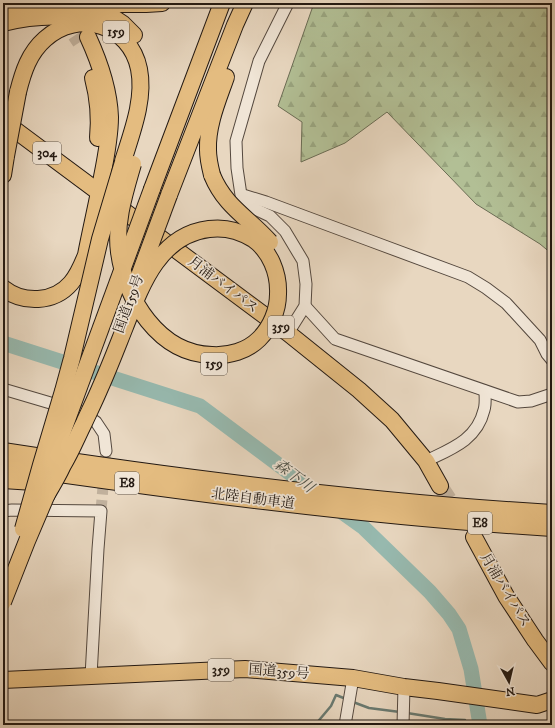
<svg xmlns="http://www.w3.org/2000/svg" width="555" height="728" font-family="'IM FELL DW Pica','Noto Serif JP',serif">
<defs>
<pattern id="forest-firs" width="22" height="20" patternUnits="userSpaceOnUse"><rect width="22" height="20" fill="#b2bf95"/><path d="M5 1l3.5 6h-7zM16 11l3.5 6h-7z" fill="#99a47f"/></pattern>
</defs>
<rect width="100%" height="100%" fill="#e8d7c0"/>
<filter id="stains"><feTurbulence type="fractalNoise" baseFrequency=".005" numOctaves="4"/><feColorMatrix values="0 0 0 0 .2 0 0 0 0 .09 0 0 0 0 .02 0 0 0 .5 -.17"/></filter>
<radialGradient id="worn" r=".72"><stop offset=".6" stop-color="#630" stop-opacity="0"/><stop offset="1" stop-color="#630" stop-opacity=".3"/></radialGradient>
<path fill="url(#forest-firs)" stroke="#6a6c54" d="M 314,3 L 552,3 L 552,254 L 540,244 L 476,204 L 387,112 L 345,143 L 301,162 L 302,122 L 278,106 Z"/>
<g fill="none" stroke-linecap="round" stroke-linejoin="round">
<g stroke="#697a71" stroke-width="2.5">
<path d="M 353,702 L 369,708 L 400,712"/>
<path d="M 407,713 L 445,719 L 465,720 L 465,725"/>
<path d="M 315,725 L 331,706 L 336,695 L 346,699"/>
</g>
<g stroke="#97bab0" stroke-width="15">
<path d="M 3,343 L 200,406 L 319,495"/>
<path d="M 336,508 L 364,528 L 430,592 L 449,614 L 459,629 L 471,669 L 480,725"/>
</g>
<path stroke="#c1b19d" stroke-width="11" stroke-dasharray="11 5.5" stroke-linecap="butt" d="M 101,511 L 106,451"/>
<g stroke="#c1b19d" stroke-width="16" stroke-dasharray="16 8" stroke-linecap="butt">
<path d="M 62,15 L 80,42"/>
<path d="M 440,486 L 460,516"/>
</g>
<defs>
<g id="minor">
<path d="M 288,3 L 259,61 L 236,141 L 237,168 L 241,195 L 255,209 L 270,216 L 285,231 L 303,261 L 306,284 L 305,306 L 288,333"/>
<path d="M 243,195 L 266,202 L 371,241 L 468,277 L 486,288 L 506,303 L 540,340 L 547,354 L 552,360"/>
<path d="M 305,306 L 335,339 L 518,402 L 531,401 L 552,394"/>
<path d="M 3,389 L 81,412 L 96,422 L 104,434 L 106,451"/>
<path d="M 426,461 C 451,449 477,440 484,410 C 486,404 485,397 485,391"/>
<path d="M 3,511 L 12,510 L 101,511 L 98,549 L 91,676"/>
<path d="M 345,725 L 353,678"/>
<path d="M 403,725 L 404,687"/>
</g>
<g id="highway">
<path d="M 89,4 L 146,4 L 162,3"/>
<path d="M 3,9 L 44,4 L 94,11 L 114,18 L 123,24 L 134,35"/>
<path d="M 3,23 C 27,17 53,15 77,18"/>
<path d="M 93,78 C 98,97 100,118 98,138"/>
<path d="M 18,92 C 23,72 29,53 45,39 C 78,9 130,24 139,69 C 145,99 132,132 123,161"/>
<path d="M 3,121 L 288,333 L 359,390 L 392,420 L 426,461 L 440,486"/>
<path d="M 3,175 L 6,156"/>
<path d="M 212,175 C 210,167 208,159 208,150 C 207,125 218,100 226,77"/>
<path d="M 152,189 L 222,3"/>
<path d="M 169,195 L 235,25 L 245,3"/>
<path d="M 3,288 C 23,304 54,303 71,283 C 78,275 82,265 86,255 C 91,229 97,204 102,177 C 106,157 110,137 110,117 C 109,89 100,63 88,37"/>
<path d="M 3,451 C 185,479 368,502 552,513"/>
<path d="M 3,466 C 185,492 368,517 552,528"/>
<path d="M 3,480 L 49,483"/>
<path d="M 474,537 L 506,596 L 535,640 L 552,663"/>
<path d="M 3,680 L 245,669 L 353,678 L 404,687 L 438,691 L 537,705 L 552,700"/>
</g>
</defs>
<use href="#minor" stroke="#54483e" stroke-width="13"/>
<use href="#highway" stroke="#231912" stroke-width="18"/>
<use href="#minor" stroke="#f0e5d6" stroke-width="11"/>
<use href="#highway" stroke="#e4bc80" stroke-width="16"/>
<defs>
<g id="highway-bridge">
<path d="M 6,156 L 18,92"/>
<path d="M 212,175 C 225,207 249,218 270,242"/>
<path d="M 139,276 L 169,195"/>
<path d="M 43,485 L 152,189"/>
<path d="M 46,496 C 52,486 58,476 63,465 C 71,452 77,437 84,423 C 89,412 95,400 100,388 C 109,368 117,347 125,327 C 141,286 159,235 209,229 C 224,227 240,231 253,239 C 270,251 279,273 278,294 C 278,310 271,327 259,339 C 247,351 229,356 212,355 C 159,354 125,299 119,252 C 115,222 125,192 133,164"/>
<path d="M 23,529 L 41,465 L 63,391 L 72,358 L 100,239 L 123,162"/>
<path d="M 3,602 L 27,541 L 50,487"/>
</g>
</defs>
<use href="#highway-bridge" stroke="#231912" stroke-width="18" stroke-linecap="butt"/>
<use href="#highway-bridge" stroke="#e4bc80" stroke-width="16"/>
</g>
<g text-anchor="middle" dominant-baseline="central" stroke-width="3.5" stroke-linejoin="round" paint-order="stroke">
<g fill="#f0e5d6" stroke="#60564d" stroke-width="1">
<rect x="103" y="21" width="26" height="22" rx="3"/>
<rect x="33" y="142" width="28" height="22" rx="3"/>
<rect x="268" y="316" width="26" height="22" rx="3"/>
<rect x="201" y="353" width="26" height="22" rx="3"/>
<rect x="115" y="472" width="24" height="22" rx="3"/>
<rect x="468" y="512" width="24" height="22" rx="3"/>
<rect x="208" y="659" width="26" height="22" rx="3"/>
</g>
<g font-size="13" font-weight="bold" fill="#231912">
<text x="116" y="32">159</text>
<text x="47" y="153">304</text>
<text x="281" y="327">359</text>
<text x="214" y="364">159</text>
<text x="127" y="483">E8</text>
<text x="480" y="523">E8</text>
<text x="221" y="670">359</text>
</g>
<g font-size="14" fill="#231912" stroke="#f0e5d6">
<text transform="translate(223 285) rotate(37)">月浦バイパス</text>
<text transform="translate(129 304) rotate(-70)">国道159号</text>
<text transform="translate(253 499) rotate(7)">北陸自動車道</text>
<text transform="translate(505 590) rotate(59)">月浦バイパス</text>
<text transform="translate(279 672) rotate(4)">国道359号</text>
</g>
<g font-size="15" font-style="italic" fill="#4c5149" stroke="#f0e5d6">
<text transform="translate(294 476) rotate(37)">森下川</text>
</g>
</g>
<rect width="555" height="728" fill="none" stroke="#e8d7c0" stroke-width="16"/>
<rect x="4" y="4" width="547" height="720" fill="none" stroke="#231912" stroke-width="2"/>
<rect x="8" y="8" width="539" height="712" fill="none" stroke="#231912"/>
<g transform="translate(509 682) rotate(172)" stroke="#f0e5d6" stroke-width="3" paint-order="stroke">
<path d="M0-3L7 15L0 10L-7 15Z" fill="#231912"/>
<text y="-6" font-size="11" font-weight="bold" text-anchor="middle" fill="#231912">N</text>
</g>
<rect width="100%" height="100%" filter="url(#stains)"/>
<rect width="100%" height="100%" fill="url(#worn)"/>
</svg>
